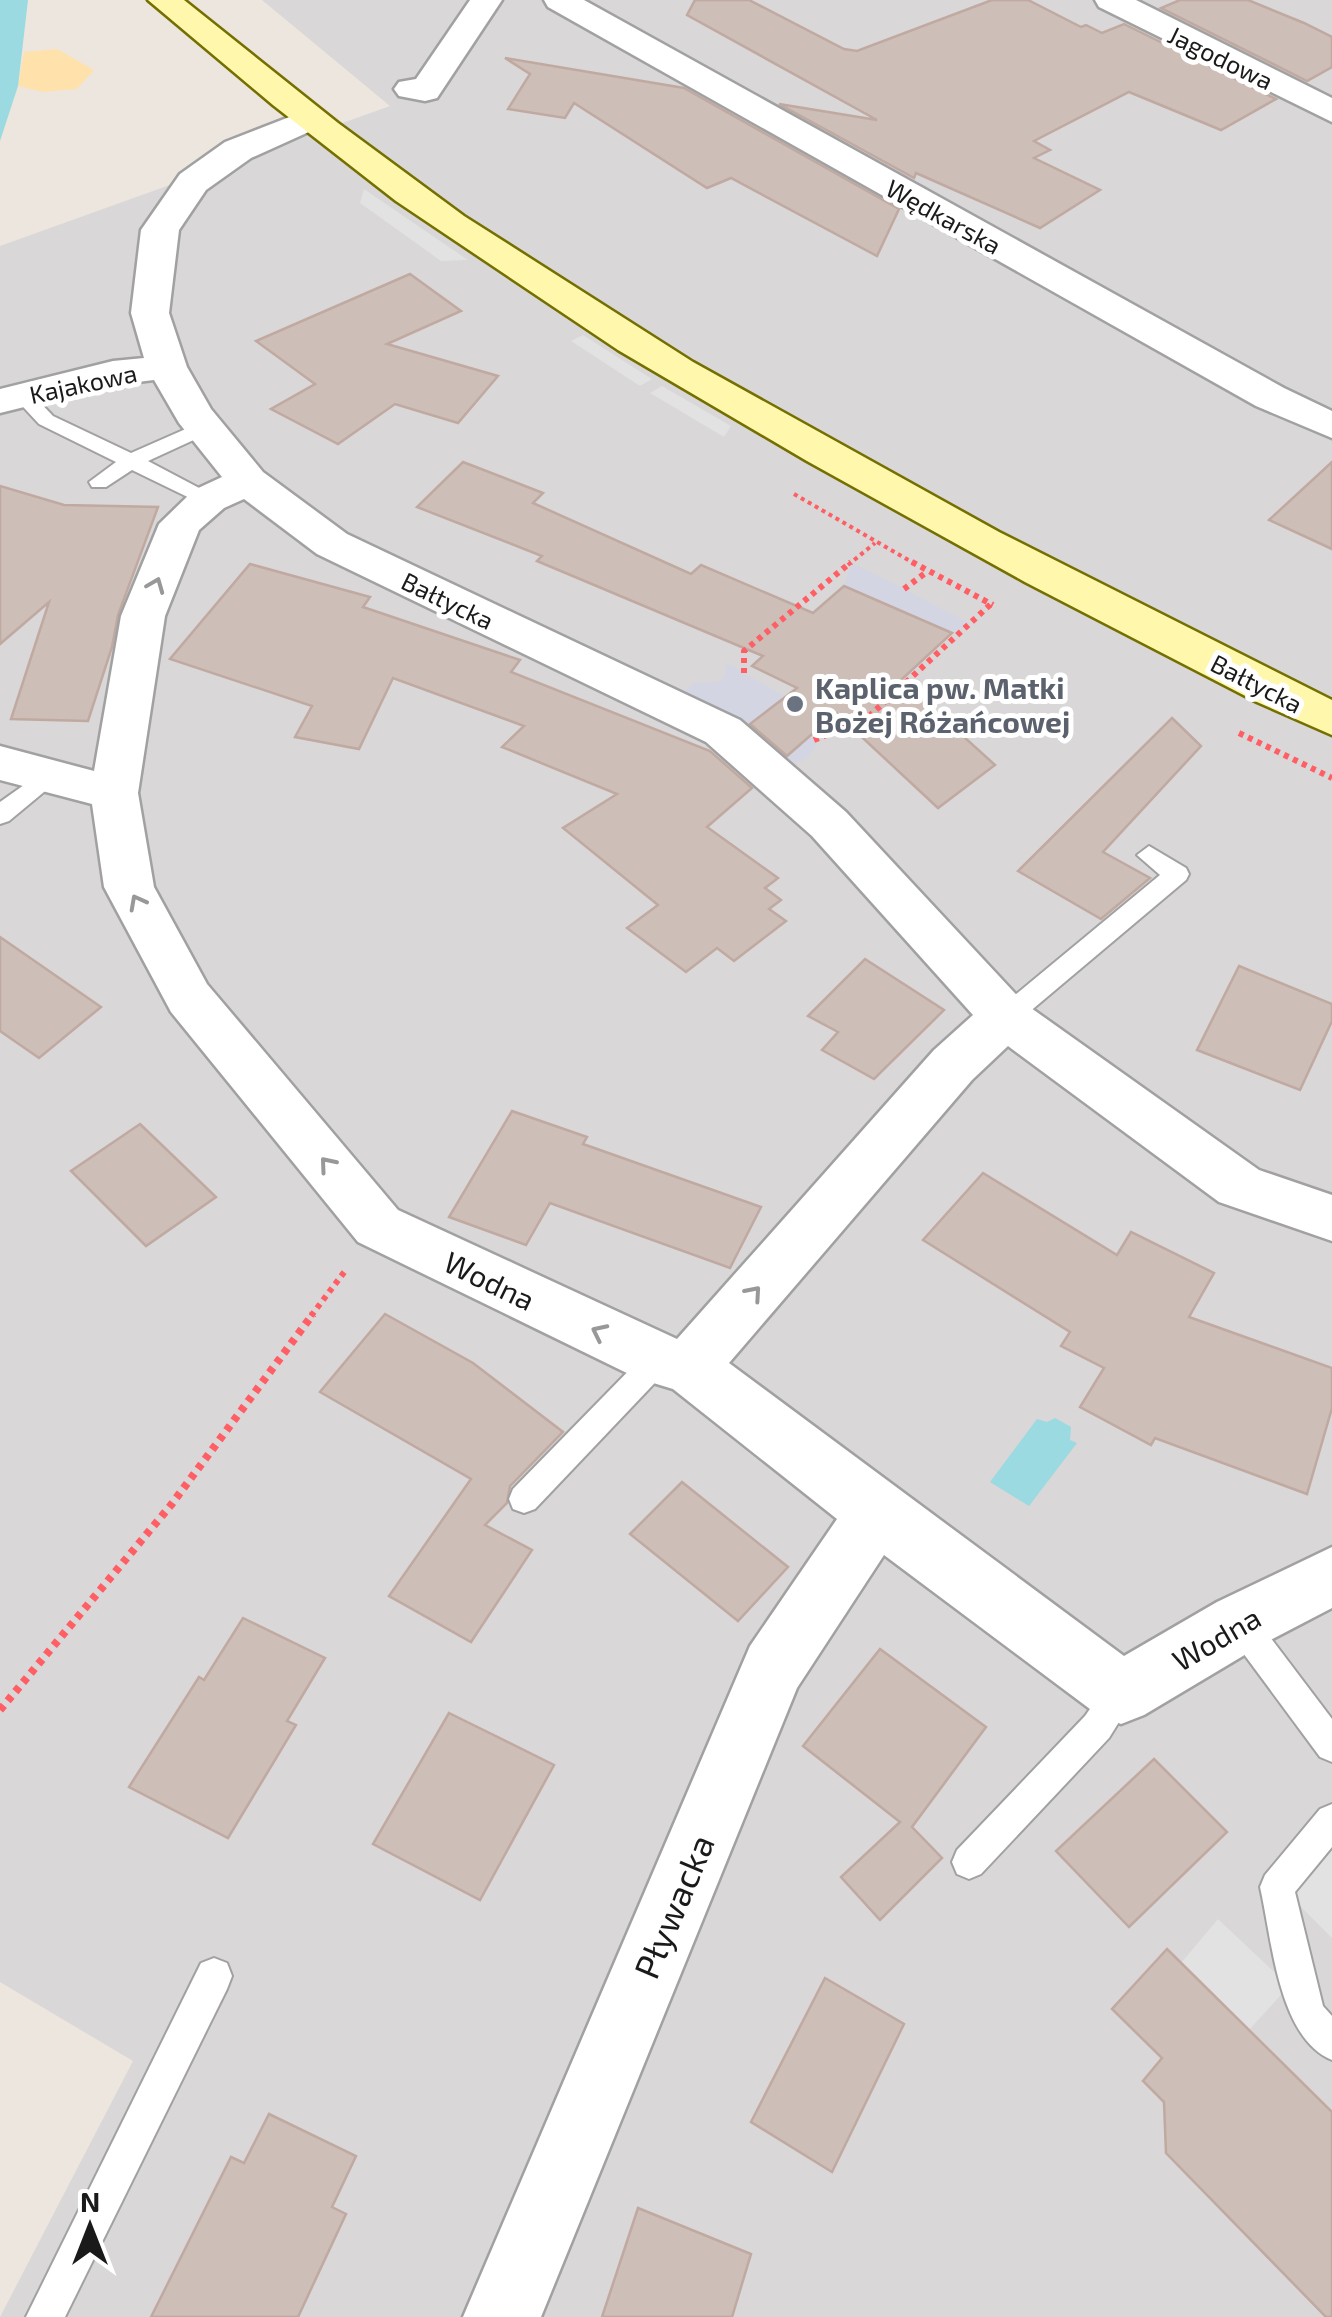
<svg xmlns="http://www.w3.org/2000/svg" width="1332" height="2317" font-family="'Exo 2',sans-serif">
<rect width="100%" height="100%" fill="#ede6de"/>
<path fill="#d9d7d7" d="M 262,0 L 1332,0 L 1332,2317 L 0,2317 L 133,2061 L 0,1982 L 0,246 L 390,106 Z"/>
<path fill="#ffe2ab" d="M 57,49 L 94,70 L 77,89 L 43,92 L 18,86 L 24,52 Z"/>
<g fill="#e2e2e2">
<path d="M 364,189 L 468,260 L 441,261 L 360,203 Z"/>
<path d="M 583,335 L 652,379 L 640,386 L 571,341 Z"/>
<path d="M 662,386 L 731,426 L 724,437 L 650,393 Z"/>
<path d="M 1332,1838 L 1332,1938 L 1295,1901 L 1296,1875 Z"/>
<path d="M 1218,1919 L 1289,1986 L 1250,2029 L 1181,1963 Z"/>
</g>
<g fill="#d3d5e3">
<path d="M 852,563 L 904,589 L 970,624 L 952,633 L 844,586 Z"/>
<path d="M 727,663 L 784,696 L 772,708 L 810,734 L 817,744 L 808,758 L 791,765 L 681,694 L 694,683 L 718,682 L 724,677 Z"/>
</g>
<g fill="#9adae0">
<path d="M 0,0 L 28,0 L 18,86 L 0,141 Z"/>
<path d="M 1055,1418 L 1071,1427 L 1070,1440 L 1077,1443 L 1029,1506 L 990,1482 L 1037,1419 L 1047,1422 Z"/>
</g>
<g fill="#cdbeb8" stroke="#c0a9a0" stroke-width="2.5">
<path d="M 695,0 L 749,0 L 844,49 L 857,51 L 992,0 L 1028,0 L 1081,27 L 1086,25 L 1102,33 L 1124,24 L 1276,99 L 1221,130 L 1129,92 L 1034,141 L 1050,150 L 1034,158 L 1100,190 L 1040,228 L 916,173 L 914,178 L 779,104 L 877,120 L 687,15 Z"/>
<path d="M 1180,0 L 1248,0 L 1304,23 L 1332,37 L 1332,67 L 1307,81 L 1161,8 Z"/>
<path d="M 505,58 L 684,88 L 899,209 L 877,256 L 731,178 L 707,188 L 574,103 L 565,118 L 508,109 L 530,74 Z"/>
<path d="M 410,274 L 461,311 L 387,344 L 498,376 L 458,423 L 395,404 L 338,444 L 271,409 L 315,384 L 256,341 Z"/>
<path d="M 463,462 L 543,493 L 533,503 L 691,574 L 701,565 L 813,613 L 844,586 L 952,633 L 901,680 L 995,765 L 938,808 L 836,713 L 787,756 L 750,724 L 797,688 L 752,666 L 763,656 L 537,561 L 542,556 L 417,507 Z"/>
<path d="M 1332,462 L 1332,549 L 1269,520 Z"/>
<path d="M 0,486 L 64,505 L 158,507 L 118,615 L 112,647 L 88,721 L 11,719 L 49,602 L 0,644 Z"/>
<path d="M 250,564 L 370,597 L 363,607 L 520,660 L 511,672 L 710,751 L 752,788 L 707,827 L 778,878 L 765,888 L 781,900 L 769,909 L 786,921 L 734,961 L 717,948 L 686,972 L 627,928 L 658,905 L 563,828 L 617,794 L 502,747 L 524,726 L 393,678 L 359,749 L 295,737 L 312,706 L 170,659 Z"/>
<path d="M 1172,718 L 1201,746 L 1103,852 L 1150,878 L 1101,919 L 1018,871 Z"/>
<path d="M 0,937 L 101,1007 L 39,1058 L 0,1031 Z"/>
<path d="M 865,959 L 944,1010 L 874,1079 L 822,1050 L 838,1032 L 808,1016 Z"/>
<path d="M 1239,966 L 1332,1004 L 1332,1021 L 1300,1090 L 1197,1050 Z"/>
<path d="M 512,1111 L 587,1137 L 583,1144 L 761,1207 L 730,1268 L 550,1203 L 526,1245 L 449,1217 Z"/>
<path d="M 140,1124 L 216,1197 L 146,1246 L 71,1171 Z"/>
<path d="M 983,1173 L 1117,1255 L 1131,1232 L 1214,1273 L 1189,1317 L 1332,1368 L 1332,1408 L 1307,1494 L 1155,1438 L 1151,1445 L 1080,1407 L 1104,1368 L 1061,1346 L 1070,1332 L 923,1240 Z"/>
<path d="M 385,1314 L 473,1363 L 563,1432 L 510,1486 L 507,1503 L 485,1525 L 532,1550 L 471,1642 L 389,1596 L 471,1479 L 320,1392 Z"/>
<path d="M 682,1482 L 788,1567 L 738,1621 L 630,1534 Z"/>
<path d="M 243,1618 L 325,1658 L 287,1721 L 296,1725 L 228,1838 L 129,1787 L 199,1677 L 204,1680 Z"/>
<path d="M 880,1649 L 986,1727 L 912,1827 L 942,1858 L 880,1920 L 841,1877 L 900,1822 L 803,1746 Z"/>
<path d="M 449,1713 L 554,1765 L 480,1900 L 373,1844 Z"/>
<path d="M 1154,1759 L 1227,1832 L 1129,1927 L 1056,1851 Z"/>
<path d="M 1167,1949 L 1332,2112 L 1332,2317 L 1326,2317 L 1166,2153 L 1164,2102 L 1143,2081 L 1162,2058 L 1112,2009 Z"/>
<path d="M 825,1978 L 904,2024 L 832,2172 L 751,2122 Z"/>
<path d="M 269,2114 L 356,2156 L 332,2207 L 346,2214 L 298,2317 L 151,2317 L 231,2157 L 244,2163 Z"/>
<path d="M 638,2208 L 751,2254 L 732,2317 L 602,2317 Z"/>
</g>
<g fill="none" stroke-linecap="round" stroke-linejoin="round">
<defs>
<g id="service">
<path d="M 22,389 L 29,391 L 53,416 L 131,453 L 197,424 L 211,424 L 211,432 L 148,461 L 220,499 L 216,504 L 202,504 L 132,470 L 106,487 L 92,487 L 89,482 L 116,462 L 39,424 L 12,395 Z"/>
<path d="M 48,768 L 56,770 L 60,776 L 56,782 L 9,821 L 0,824 L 0,802 Z"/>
<path d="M 1149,846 L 1186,868 L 1189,874 L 1186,880 L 1015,1024 L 997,1024 L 993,1017 L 997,1010 L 1160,875 L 1137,855 Z"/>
<path d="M 658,1347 L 668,1351 L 673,1360 L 668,1369 L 535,1509 L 524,1513 L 513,1509 L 509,1499 L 513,1489 L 648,1351 Z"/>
<path d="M 1240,1608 L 1251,1612 L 1332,1719 L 1332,1762 L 1320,1757 L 1229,1634 L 1224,1623 L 1229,1612 Z"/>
<path d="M 1121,1677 L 1133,1682 L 1137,1693 L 1109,1738 L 981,1874 L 969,1879 L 957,1874 L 952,1862 L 957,1850 L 1085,1716 L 1109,1682 Z"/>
<path d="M 1332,1804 L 1332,1847 L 1295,1892 L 1323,2006 L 1332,2016 L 1332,2060 C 1278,2038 1272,1939 1260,1887 L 1265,1875 L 1320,1809 Z"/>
<path d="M 214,1958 L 227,1963 L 232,1976 L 227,1989 L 65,2317 L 26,2317 L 201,1963 Z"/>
</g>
<g id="minor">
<path d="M 470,0 L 502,0 L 437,98 L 425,101 L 399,96 L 394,89 L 399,82 L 416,79 Z"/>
<path d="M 544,0 L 584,0 L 1284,388 L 1332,411 L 1332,438 L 1256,406 L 548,7 Z"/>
<path d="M 1095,0 L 1136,0 L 1332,98 L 1332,122 L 1099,7 Z"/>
<path d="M 310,109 L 322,112 L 327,119 L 322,126 L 251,158 L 206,190 L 179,230 L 169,313 L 187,367 L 211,409 L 263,472 L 347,534 L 740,720 L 846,812 L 1024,1003 L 1259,1170 L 1332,1195 L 1332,1241 L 1219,1202 L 1008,1046 L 972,1080 L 729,1363 L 1124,1656 L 1217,1602 L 1332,1547 L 1332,1608 L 1263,1644 L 1144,1715 L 1121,1724 L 1098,1715 L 884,1555 L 797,1688 L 541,2317 L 463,2317 L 750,1646 L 837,1519 L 673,1389 L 637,1378 L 358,1242 L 171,1012 L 104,887 L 92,804 L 0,780 L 0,746 L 94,771 L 121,616 L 159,524 L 194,490 L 222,477 L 179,423 L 154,380 L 113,385 L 0,413 L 0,389 L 113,361 L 144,358 L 131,313 L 141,230 L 180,174 L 225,142 ZM 244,499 L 317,554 L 706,742 L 812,836 L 973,1015 L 934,1050 L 677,1339 L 398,1210 L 207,984 L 154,887 L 138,793 L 165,616 L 199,530 L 224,508 Z"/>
</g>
<path id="secondary" d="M 148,0 L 184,0 L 338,123 L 464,216 L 693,362 L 999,532 L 1332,700 L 1332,735 L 1257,702 L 1025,582 L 807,461 L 618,350 L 396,201 L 273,105 Z"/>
</defs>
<use href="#service" stroke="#a1a1a1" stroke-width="4"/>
<use href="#minor" stroke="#a1a1a1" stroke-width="5"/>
<use href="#secondary" stroke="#736f00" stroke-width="5"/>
<g stroke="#ff5e64" stroke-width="4" stroke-dasharray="4 4" stroke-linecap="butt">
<path d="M 794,494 L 917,565"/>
<path d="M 848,565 L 875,543"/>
</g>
<g stroke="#ff5e64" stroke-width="6" stroke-dasharray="5 5" stroke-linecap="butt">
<path d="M 912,562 L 993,605"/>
<path d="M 904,589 L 928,571"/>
<path d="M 744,673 L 744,651 L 851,562"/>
<path d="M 1239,733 L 1332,778"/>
<path d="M 814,740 L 866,719 L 991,604"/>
<path d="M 311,1316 L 345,1271"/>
</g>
<path stroke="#ff5e64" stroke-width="8" stroke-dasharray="6 6" stroke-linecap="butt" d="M 0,1710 L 171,1505 L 313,1314"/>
<use href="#service" fill="#fff" fill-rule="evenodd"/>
<use href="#minor" fill="#fff" fill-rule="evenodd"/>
<use href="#secondary" fill="#fff7ab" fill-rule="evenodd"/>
</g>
<defs><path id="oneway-chevron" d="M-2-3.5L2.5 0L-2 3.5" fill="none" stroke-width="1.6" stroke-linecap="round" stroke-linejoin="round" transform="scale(2.5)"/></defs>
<g stroke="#989898">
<use href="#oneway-chevron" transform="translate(156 585) rotate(-68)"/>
<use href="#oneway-chevron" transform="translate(137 902) rotate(-118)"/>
<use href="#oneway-chevron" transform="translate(327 1164) rotate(-130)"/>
<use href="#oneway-chevron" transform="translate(754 1293) rotate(-49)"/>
<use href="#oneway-chevron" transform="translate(599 1332) rotate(-154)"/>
</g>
<circle fill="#6b7280" stroke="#fff" stroke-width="4" cx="795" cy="704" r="10"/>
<g text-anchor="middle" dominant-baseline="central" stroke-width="10" stroke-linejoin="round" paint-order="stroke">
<g font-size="25" fill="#1a1a1a" stroke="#fff">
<text transform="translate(1221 57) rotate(26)">Jagodowa</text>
<text transform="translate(944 216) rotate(29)">Wędkarska</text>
<text transform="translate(83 383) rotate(-12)">Kajakowa</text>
<text transform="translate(448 600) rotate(26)">Bałtycka</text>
<text transform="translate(1257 683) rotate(27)">Bałtycka</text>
</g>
<g font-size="30" font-weight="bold" fill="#5b616d" stroke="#fff" text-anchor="start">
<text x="815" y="687">Kaplica pw. Matki<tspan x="815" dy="34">Bożej Różańcowej</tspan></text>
</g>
<g font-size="30" fill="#1a1a1a" stroke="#fff">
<text transform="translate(490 1280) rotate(26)">Wodna</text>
<text transform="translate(1216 1638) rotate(-30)">Wodna</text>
</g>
<g font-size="35" fill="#1a1a1a" stroke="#fff">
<text transform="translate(673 1906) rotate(-67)">Pływacka</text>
</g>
</g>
<g transform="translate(90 2227)" stroke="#ffffff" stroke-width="8" paint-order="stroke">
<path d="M0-8L18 38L0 25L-18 38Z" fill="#1a1a1a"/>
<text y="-15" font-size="28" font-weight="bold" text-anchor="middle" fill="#1a1a1a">N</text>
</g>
</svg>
